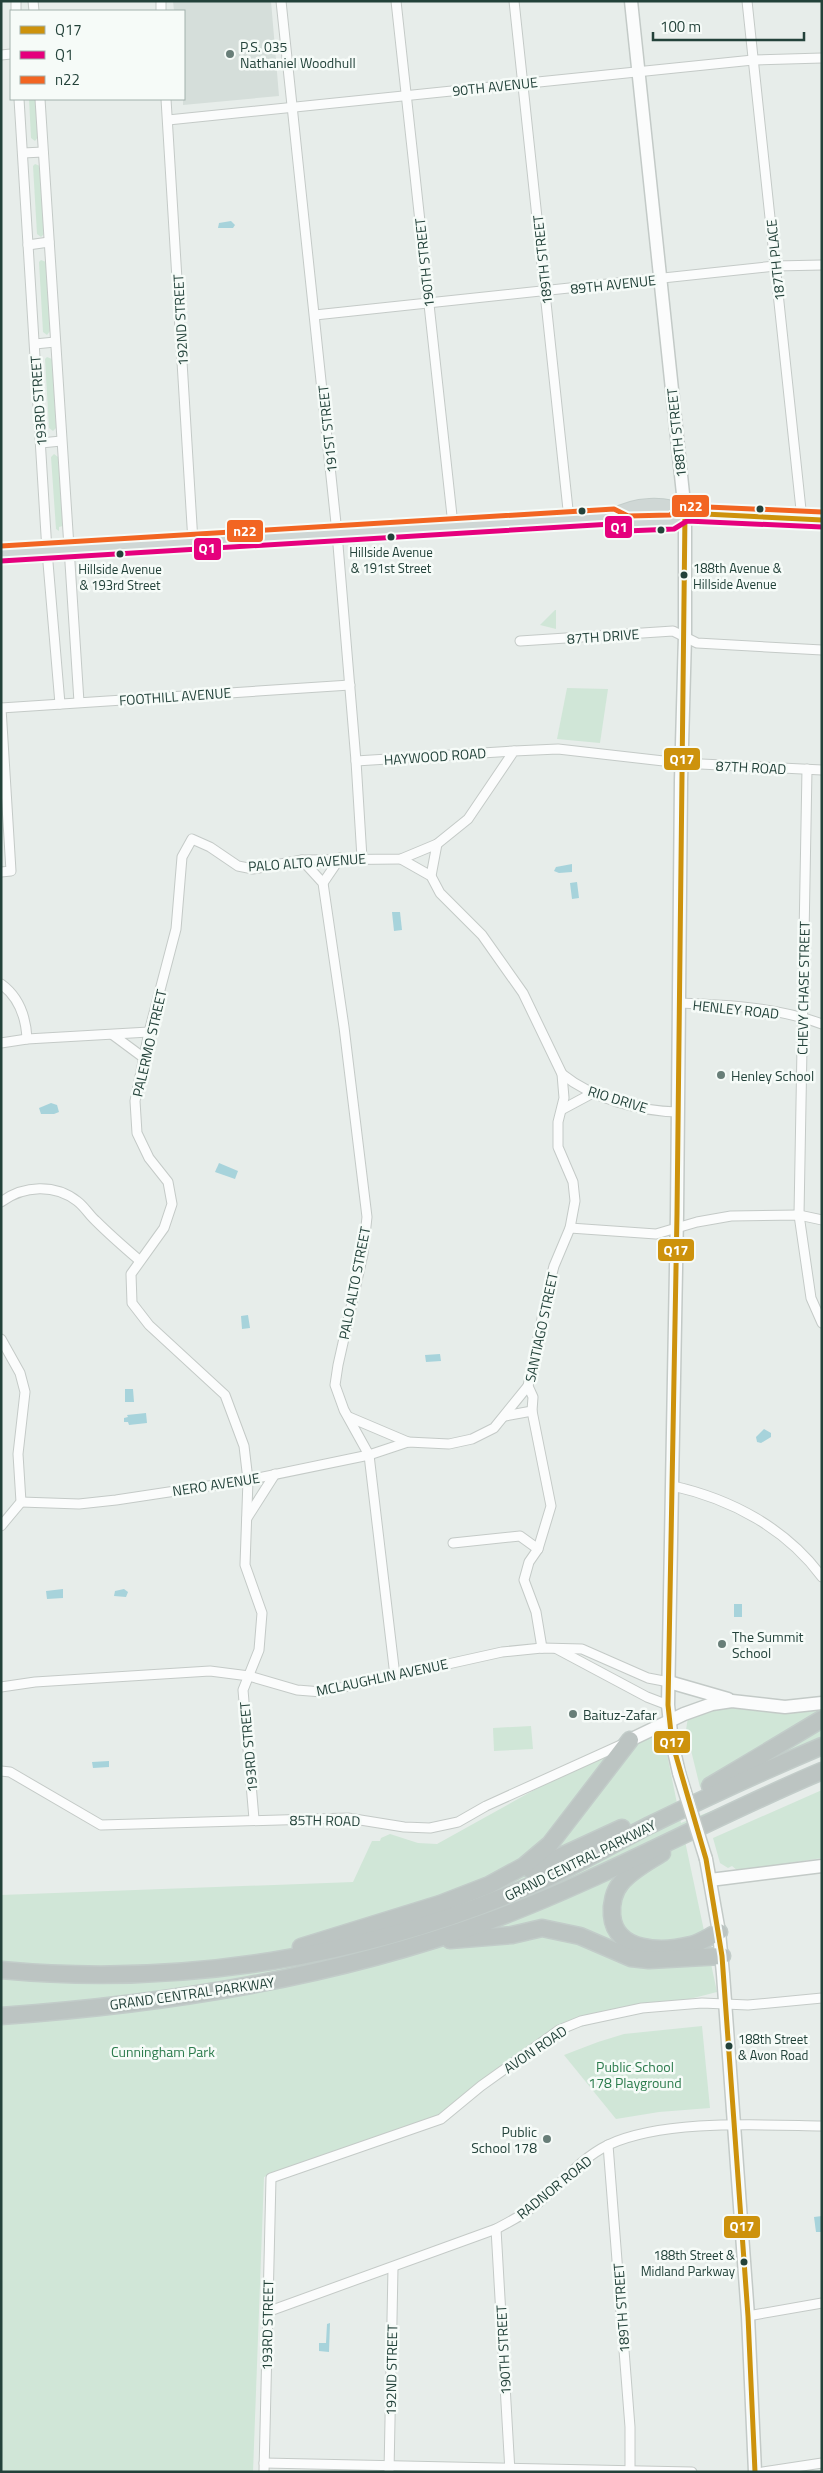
<svg xmlns="http://www.w3.org/2000/svg" width="823" height="2473" font-family="'Titillium Web',sans-serif">
<rect width="100%" height="100%" fill="#e7edea"/>
<path fill="#d5deda" d="M 173,1 L 271,1 L 279,96 L 183,105 L 184,11 L 174,11 Z"/>
<g fill="#d0e6d7">
<path d="M 29,99 L 36,99 L 38,137 L 35,141 L 31,138 Z"/>
<path d="M 35,164 L 40,166 L 44,234 L 41,237 L 37,234 L 33,166 Z"/>
<path d="M 41,260 L 46,262 L 50,331 L 47,335 L 43,332 L 39,262 Z"/>
<path d="M 47,357 L 52,359 L 56,428 L 53,431 L 49,428 L 45,359 Z"/>
<path d="M 54,454 L 58,457 L 63,526 L 59,527 L 59,531 L 56,529 L 51,457 Z"/>
<path d="M 555,610 L 556,610 L 556,629 L 540,625 Z"/>
<path d="M 567,688 L 608,689 L 600,743 L 557,739 Z"/>
<path d="M 730,1705 L 750,1710 L 815,1708 L 819,1714 L 700,1787 L 686,1730 L 688,1717 Z"/>
<path d="M 660,1720 L 681,1823 L 739,1800 L 682,1827 L 717,1992 L 576,2028 L 524,2057 L 437,2121 L 288,2167 L 264,2177 L 253,2472 L 1,2472 L 1,1895 L 353,1882 L 372,1841 L 380,1841 L 381,1838 L 390,1834 L 418,1843 L 437,1844 Z"/>
<path d="M 822,1723 L 822,1738 L 722,1784 Z"/>
<path d="M 531,1726 L 533,1749 L 494,1751 L 493,1728 Z"/>
<path d="M 822,1790 L 822,1858 L 738,1871 L 732,1866 L 728,1868 L 720,1863 L 713,1838 Z"/>
<path d="M 702,2026 L 710,2108 L 659,2112 L 616,2119 L 564,2055 L 598,2042 L 624,2034 Z"/>
</g>
<g fill="#a7d3db">
<path d="M 231,221 L 235,225 L 233,228 L 218,228 L 219,223 Z"/>
<path d="M 572,864 L 572,872 L 559,873 L 554,871 L 556,867 Z"/>
<path d="M 577,882 L 579,898 L 572,899 L 570,883 Z"/>
<path d="M 392,912 L 400,912 L 402,930 L 394,931 Z"/>
<path d="M 51,1103 L 57,1105 L 59,1112 L 54,1114 L 41,1114 L 39,1108 Z"/>
<path d="M 219,1163 L 238,1171 L 235,1179 L 215,1172 Z"/>
<path d="M 248,1315 L 250,1328 L 242,1329 L 241,1316 Z"/>
<path d="M 440,1354 L 441,1361 L 426,1362 L 425,1355 Z"/>
<path d="M 125,1389 L 133,1389 L 134,1402 L 125,1402 Z"/>
<path d="M 146,1413 L 147,1423 L 129,1425 L 128,1422 L 124,1422 L 124,1418 L 128,1417 L 127,1415 Z"/>
<path d="M 764,1429 L 771,1433 L 771,1437 L 761,1443 L 757,1442 L 756,1437 Z"/>
<path d="M 63,1589 L 63,1598 L 47,1599 L 46,1591 Z"/>
<path d="M 124,1589 L 128,1592 L 126,1597 L 114,1596 L 115,1591 Z"/>
<rect x="734" y="1604" width="8" height="13"/>
<path d="M 109,1761 L 109,1767 L 93,1768 L 92,1762 Z"/>
<path d="M 822,2216 L 822,2232 L 816,2232 L 814,2217 Z"/>
<path d="M 330,2323 L 329,2352 L 319,2351 L 319,2343 L 326,2343 L 327,2324 Z"/>
</g>
<g fill="none" stroke-linecap="round" stroke-linejoin="round">
<defs>
<g id="street">
<path d="M 16,1 L 16,11"/>
<path d="M 33,1 L 34,11"/>
<path d="M 161,1 L 161,11"/>
<path d="M 281,1 L 337,533 L 356,761 L 362,858"/>
<path d="M 396,1 L 453,525"/>
<path d="M 514,1 L 569,519"/>
<path d="M 747,1 L 802,519"/>
<path d="M 1,55 L 11,54"/>
<path d="M 19,99 L 47,551 L 60,704"/>
<path d="M 40,99 L 79,702"/>
<path d="M 166,99 L 193,542"/>
<path d="M 168,120 L 753,60 L 822,58"/>
<path d="M 23,153 L 43,152"/>
<path d="M 28,245 L 49,242"/>
<path d="M 315,315 L 775,266 L 822,265"/>
<path d="M 35,344 L 55,342"/>
<path d="M 41,443 L 61,441"/>
<path d="M 520,641 L 673,631 L 697,643 L 822,650"/>
<path d="M 1,708 L 350,685"/>
<path d="M 356,761 L 514,751"/>
<path d="M 807,769 L 799,1215 L 811,1298 L 822,1323"/>
<path d="M 401,859 L 431,876 L 440,893 L 482,935 L 523,993 L 562,1074 L 564,1098 L 558,1122 L 558,1147 L 573,1182 L 575,1201 L 570,1228 L 554,1266 L 549,1285 L 528,1386 L 533,1397 L 532,1411 L 551,1506 L 538,1549 L 529,1562 L 524,1580 L 536,1612 L 542,1648"/>
<path d="M 302,860 L 323,883 L 344,1027 L 367,1217 L 363,1254 L 338,1365 L 335,1385 L 344,1410 L 369,1455 L 395,1676"/>
<path d="M 1,872 L 11,871 L 1,708"/>
<path d="M 431,876 L 437,844"/>
<path d="M 323,883 L 340,858"/>
<path d="M 1,984 C 19,997 26,1017 27,1039"/>
<path d="M 679,1003 C 727,1005 776,1007 822,1024"/>
<path d="M 113,1035 L 144,1058"/>
<path d="M 1,1043 L 27,1039 L 149,1032"/>
<path d="M 562,1074 C 593,1099 639,1111 678,1112"/>
<path d="M 563,1109 L 591,1094"/>
<path d="M 1,1202 C 24,1185 55,1184 77,1201 C 85,1207 89,1215 96,1221 C 110,1235 125,1248 139,1260"/>
<path d="M 570,1228 L 656,1234 L 697,1222 L 731,1216 L 799,1215 L 822,1220"/>
<path d="M 1,1339 L 20,1373 L 25,1392 L 18,1454 L 21,1502 L 1,1526"/>
<path d="M 505,1416 L 532,1411"/>
<path d="M 349,1417 L 408,1442"/>
<path d="M 673,1486 C 731,1499 786,1528 822,1577"/>
<path d="M 21,1502 L 79,1504 L 116,1500 L 248,1480 L 369,1455 L 408,1442 L 449,1444 L 472,1439 L 494,1428 L 528,1386"/>
<path d="M 247,1518 L 275,1474"/>
<path d="M 453,1543 L 520,1536 L 538,1549"/>
<path d="M 557,1649 L 647,1697 L 668,1705"/>
<path d="M 1,1687 L 35,1682 L 210,1671 L 249,1676 L 297,1690 L 322,1692 L 502,1652 L 542,1648 L 582,1649 L 648,1678 L 669,1682"/>
<path d="M 1,1771 L 10,1772 L 101,1825 L 348,1818 L 404,1827 L 430,1828 L 458,1822 L 486,1806 L 625,1743"/>
<path d="M 254,1819 L 243,1690 L 259,1650 L 262,1613 L 245,1565 L 248,1480 L 244,1446 L 225,1395 L 149,1325 L 132,1303 L 131,1274 L 164,1228 L 172,1204 L 168,1182 L 149,1158 L 137,1133 L 135,1101 L 149,1032 L 176,929 L 182,857 L 192,839 L 210,847 L 238,866 L 253,869 L 302,860 L 401,859 L 437,844 L 468,819 L 514,751 L 558,749 L 681,763 L 822,770"/>
<path d="M 608,2145 L 630,2427 L 630,2472"/>
<path d="M 496,2229 L 510,2472"/>
<path d="M 267,2312 L 496,2229 C 513,2220 530,2211 544,2198 C 565,2179 582,2158 608,2145 C 664,2119 760,2125 822,2126"/>
<path d="M 748,2316 L 822,2303"/>
<path d="M 264,2463 L 692,2472"/>
<path d="M 264,2472 L 271,2178 L 441,2119 L 481,2086 L 559,2030 L 581,2021 L 642,2008 L 702,2003 L 748,2005 L 822,1998"/>
<path d="M 389,2472 L 393,2268"/>
<path d="M 763,2472 L 822,2463"/>
</g>
<g id="secondary">
<path d="M 631,1 L 685,513 L 685,636 L 681,781 L 677,1214 L 668,1705 L 672,1742 L 679,1773"/>
<path d="M 669,1682 L 728,1699"/>
<path d="M 630,1740 L 684,1714 L 712,1704 L 732,1701 L 785,1707 L 822,1703"/>
<path d="M 706,1859 L 719,1932 L 723,1974 L 748,2316 L 755,2472"/>
<path d="M 710,1880 L 822,1866"/>
</g>
<g id="primary">
<path d="M 614,516 L 626,524 L 673,522 L 685,513"/>
<path d="M 1,554 L 614,516 C 634,504 665,502 685,513 L 822,520"/>
</g>
<g id="highway">
<path d="M 710,1786 L 822,1719"/>
<path d="M 662,1853 C 648,1862 632,1870 621,1883 C 614,1891 611,1904 612,1915 C 615,1953 663,1952 691,1945 C 700,1943 710,1936 719,1932"/>
<path d="M 531,1870 L 622,1828"/>
<path d="M 450,1940 L 512,1935 L 542,1928 L 580,1936 L 631,1958 L 649,1960 L 722,1956"/>
<path d="M 301,1947 L 440,1904 L 489,1885 L 524,1866 L 550,1844 L 630,1740"/>
<path d="M 1,1970 C 182,1987 366,1957 532,1885 C 572,1868 609,1846 648,1826 C 705,1798 763,1771 822,1746"/>
<path d="M 1,2016 C 167,2004 333,1978 489,1921 C 603,1879 710,1818 822,1771"/>
</g>
</defs>
<use href="#street" stroke="#c4cac7" stroke-width="11"/>
<use href="#secondary" stroke="#c3cac7" stroke-width="15"/>
<use href="#primary" stroke="#c2ccc9" stroke-width="16"/>
<use href="#highway" stroke="#c2ccc9" stroke-width="19"/>
<use href="#street" stroke="#fbfcfc" stroke-width="9"/>
<use href="#secondary" stroke="#fbfcfc" stroke-width="12"/>
<use href="#primary" stroke="#cfd7d5" stroke-width="14"/>
<use href="#highway" stroke="#bcc4c2" stroke-width="16"/>
<defs>
<path id="secondary-bridge" d="M 679,1773 L 706,1859"/>
</defs>
<use href="#secondary-bridge" stroke="#c3cac7" stroke-width="15" stroke-linecap="butt"/>
<use href="#secondary-bridge" stroke="#fbfcfc" stroke-width="12"/>
<defs>
<g id="bus-1">
<path d="M 685,513 L 677,1214 L 668,1705 L 672,1742 L 706,1859 L 722,1956 L 748,2316 L 755,2472"/>
<path d="M 685,513 L 822,520"/>
</g>
<path id="bus-2" d="M 1,561 L 612,524 L 626,531 L 674,529 L 687,521 L 822,527"/>
<path id="bus-3" d="M 1,546 L 614,509 L 628,516 L 670,515 L 685,506 L 822,512"/>
</defs>
<use href="#bus-1" stroke="#f6fbf8" stroke-width="9"/>
<use href="#bus-2" stroke="#f6fbf8" stroke-width="9"/>
<use href="#bus-3" stroke="#f6fbf8" stroke-width="9"/>
<use href="#bus-1" stroke="#cd920c" stroke-width="5"/>
<use href="#bus-2" stroke="#e5007d" stroke-width="5"/>
<use href="#bus-3" stroke="#f26522" stroke-width="5"/>
</g>
<g fill="#687e78" stroke="#f6fbf8" stroke-width="2">
<circle cx="230" cy="54" r="5"/>
<circle cx="721" cy="1075" r="5"/>
<circle cx="722" cy="1644" r="5"/>
<circle cx="573" cy="1714" r="5"/>
<circle cx="547" cy="2139" r="5"/>
</g>
<g fill="#23423a" stroke="#f6fbf8" stroke-width="2">
<circle cx="760" cy="509" r="4.5"/>
<circle cx="582" cy="511" r="4.5"/>
<circle cx="661" cy="530" r="4.5"/>
<circle cx="391" cy="537" r="4.5"/>
<circle cx="120" cy="554" r="4.5"/>
<circle cx="684" cy="575" r="4.5"/>
<circle cx="729" cy="2046" r="4.5"/>
<circle cx="744" cy="2262" r="4.5"/>
</g>
<g text-anchor="middle" dominant-baseline="central" stroke-width="5" stroke-linejoin="round" paint-order="stroke">
<g font-size="13" fill="#23423a" stroke="#f6fbf8">
<text x="391" y="552">Hillside Avenue<tspan x="391" dy="16">&amp; 191st Street</tspan></text>
<text x="693" y="568" text-anchor="start">188th Avenue &amp;<tspan x="693" dy="16">Hillside Avenue</tspan></text>
<text x="120" y="569">Hillside Avenue<tspan x="120" dy="16">&amp; 193rd Street</tspan></text>
<text x="738" y="2039" text-anchor="start">188th Street<tspan x="738" dy="16">&amp; Avon Road</tspan></text>
<text x="735" y="2255" text-anchor="end">188th Street &amp;<tspan x="735" dy="16">Midland Parkway</tspan></text>
</g>
<g font-size="14" fill="#23423a" stroke="#f6fbf8" text-anchor="start">
<text x="240" y="46">P.S. 035<tspan x="240" dy="16">Nathaniel Woodhull</tspan></text>
<text x="731" y="1075">Henley School</text>
<text x="732" y="1636">The Summit<tspan x="732" dy="16">School</tspan></text>
<text x="583" y="1714">Baituz-Zafar</text>
<text x="537" y="2131" text-anchor="end">Public<tspan x="537" dy="16">School 178</tspan></text>
</g>
<g font-size="14" fill="#23423a" stroke="#f6fbf8">
<text transform="translate(495 86) rotate(-6)">90TH AVENUE</text>
<text transform="translate(542 260) rotate(-96)">189TH STREET</text>
<text transform="translate(775 260) rotate(-96)">187TH PLACE</text>
<text transform="translate(424 263) rotate(-96)">190TH STREET</text>
<text transform="translate(613 284) rotate(-6)">89TH AVENUE</text>
<text transform="translate(180 320) rotate(-93)">192ND STREET</text>
<text transform="translate(38 401) rotate(-94)">193RD STREET</text>
<text transform="translate(327 429) rotate(-96)">191ST STREET</text>
<text transform="translate(676 433) rotate(-96)">188TH STREET</text>
<text transform="translate(603 636) rotate(-4)">87TH DRIVE</text>
<text transform="translate(175 696) rotate(-4)">FOOTHILL AVENUE</text>
<text transform="translate(435 756) rotate(-4)">HAYWOOD ROAD</text>
<text transform="translate(751 767) rotate(3)">87TH ROAD</text>
<text transform="translate(307 862) rotate(-4)">PALO ALTO AVENUE</text>
<text transform="translate(803 988) rotate(-89)">CHEVY CHASE STREET</text>
<text transform="translate(736 1009) rotate(6)">HENLEY ROAD</text>
<text transform="translate(149 1043) rotate(-77)">PALERMO STREET</text>
<text transform="translate(618 1099) rotate(17)">RIO DRIVE</text>
<text transform="translate(354 1283) rotate(-79)">PALO ALTO STREET</text>
<text transform="translate(541 1327) rotate(-78)">SANTIAGO STREET</text>
<text transform="translate(216 1484) rotate(-9)">NERO AVENUE</text>
<text transform="translate(382 1677) rotate(-12)">MCLAUGHLIN AVENUE</text>
<text transform="translate(248 1747) rotate(-95)">193RD STREET</text>
<text transform="translate(325 1820) rotate(1)">85TH ROAD</text>
<text transform="translate(580 1860) rotate(-26)">GRAND CENTRAL PARKWAY</text>
<text transform="translate(192 1993) rotate(-8)">GRAND CENTRAL PARKWAY</text>
<text transform="translate(535 2049) rotate(-34)">AVON ROAD</text>
<text transform="translate(554 2187) rotate(-39)">RADNOR ROAD</text>
<text transform="translate(621 2308) rotate(-94)">189TH STREET</text>
<text transform="translate(267 2325) rotate(-89)">193RD STREET</text>
<text transform="translate(503 2350) rotate(-93)">190TH STREET</text>
<text transform="translate(391 2370) rotate(-89)">192ND STREET</text>
</g>
<g font-size="14" fill="#2b7b4c" stroke="#f6fbf8">
<text x="163" y="2051">Cunningham Park</text>
<text x="635" y="2066">Public School<tspan x="635" dy="16">178 Playground</tspan></text>
</g>
</g>
<g stroke="#f6fbf8" stroke-width="2">
<rect x="671" y="494" width="39" height="24" rx="5" fill="#f26522"/>
<rect x="604" y="515" width="29" height="24" rx="5" fill="#e5007d"/>
<rect x="226" y="519" width="38" height="24" rx="5" fill="#f26522"/>
<rect x="193" y="537" width="29" height="24" rx="5" fill="#e5007d"/>
<rect x="663" y="747" width="38" height="24" rx="5" fill="#cd920c"/>
<rect x="657" y="1238" width="38" height="24" rx="5" fill="#cd920c"/>
<rect x="653" y="1730" width="38" height="24" rx="5" fill="#cd920c"/>
<rect x="723" y="2215" width="38" height="24" rx="5" fill="#cd920c"/>
</g>
<g font-size="14" text-anchor="middle" font-weight="bold" fill="#fff">
<text x="691" y="511">n22</text>
<text x="619" y="532">Q1</text>
<text x="245" y="536">n22</text>
<text x="207" y="553">Q1</text>
<text x="682" y="764">Q17</text>
<text x="676" y="1255">Q17</text>
<text x="672" y="1747">Q17</text>
<text x="742" y="2231">Q17</text>
</g>
<rect width="823" height="2473" fill="none" stroke="#23423a" stroke-width="5"/>
<rect x="10" y="10" width="175" height="90" fill="#f6fbf8" stroke="#a2b1ac"/>
<rect x="20" y="26" width="25" height="8" fill="#cd920c" stroke="#a2b1ac"/>
<text x="55" y="35" font-size="15" fill="#23423a">Q17</text>
<rect x="20" y="51" width="25" height="8" fill="#e5007d" stroke="#a2b1ac"/>
<text x="55" y="60" font-size="15" fill="#23423a">Q1</text>
<rect x="20" y="76" width="25" height="8" fill="#f26522" stroke="#a2b1ac"/>
<text x="55" y="85" font-size="15" fill="#23423a">n22</text>
<path d="M653 32v8h151v-8" fill="none" stroke="#23423a" stroke-width="2.5"/>
<text x="660" y="32" font-size="15" fill="#23423a" stroke="#f6fbf8" stroke-width="4" paint-order="stroke">100 m</text>
</svg>
